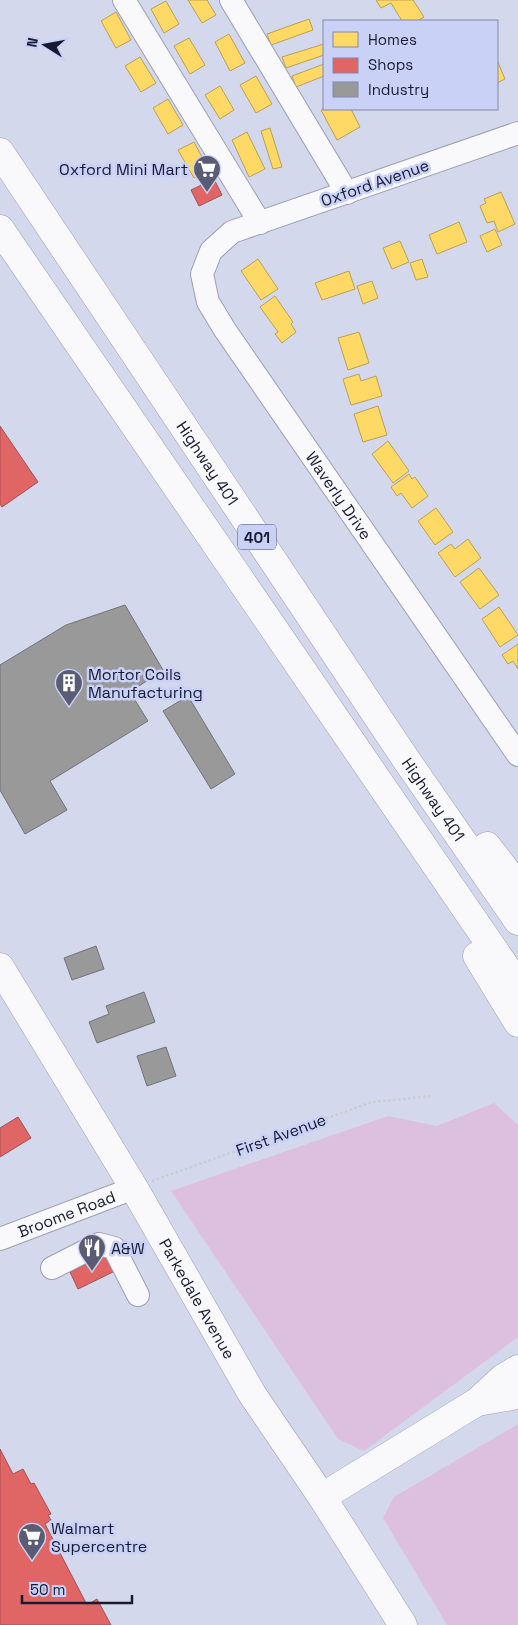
<svg xmlns="http://www.w3.org/2000/svg" width="518" height="1625" font-family="'Space Grotesk',sans-serif">
<rect width="100%" height="100%" fill="#d4d8ec"/>
<g fill="#ddc0df">
<path d="M 494,1103 L 518,1125 L 518,1337 L 364,1451 L 338,1439 L 171,1191 L 388,1116 L 437,1126 Z"/>
<path d="M 518,1424 L 518,1625 L 447,1625 L 383,1518 L 394,1497 Z"/>
</g>
<g fill="#ffd966" stroke="#b9a056">
<path d="M 188,0 L 207,0 L 216,15 L 202,23 Z"/>
<path d="M 376,0 L 413,0 L 424,17 L 417,21 L 402,21 L 391,3 L 381,8 Z"/>
<path d="M 166,1 L 179,24 L 164,33 L 151,9 Z"/>
<path d="M 116,12 L 131,40 L 116,48 L 101,21 Z"/>
<path d="M 309,19 L 313,30 L 271,45 L 267,34 Z"/>
<path d="M 229,34 L 245,63 L 230,71 L 215,42 Z"/>
<path d="M 189,38 L 205,65 L 190,74 L 174,46 Z"/>
<path d="M 324,44 L 324,55 L 286,68 L 282,57 Z"/>
<path d="M 140,57 L 156,83 L 141,92 L 125,66 Z"/>
<path d="M 497,60 L 505,79 L 497,83 Z"/>
<path d="M 324,64 L 324,76 L 296,87 L 292,76 Z"/>
<path d="M 256,76 L 272,104 L 256,113 L 240,85 Z"/>
<path d="M 220,86 L 234,110 L 220,119 L 205,95 Z"/>
<path d="M 168,99 L 183,125 L 168,134 L 153,108 Z"/>
<path d="M 324,108 L 351,109 L 360,127 L 337,140 L 321,110 Z"/>
<path d="M 270,128 L 282,167 L 273,169 L 261,131 Z"/>
<path d="M 247,132 L 265,169 L 249,177 L 232,140 Z"/>
<path d="M 194,142 L 209,170 L 194,178 L 178,150 Z"/>
<path d="M 501,192 L 515,224 L 498,232 L 494,221 L 487,223 L 480,206 L 486,203 L 484,199 Z"/>
<path d="M 459,222 L 467,242 L 437,254 L 429,235 Z"/>
<path d="M 495,229 L 502,245 L 487,252 L 480,236 Z"/>
<path d="M 400,241 L 409,262 L 392,269 L 383,248 Z"/>
<path d="M 258,259 L 278,289 L 261,300 L 241,271 Z"/>
<path d="M 422,259 L 428,277 L 416,280 L 410,263 Z"/>
<path d="M 349,271 L 355,289 L 322,300 L 315,283 Z"/>
<path d="M 372,281 L 378,298 L 363,304 L 357,286 Z"/>
<path d="M 275,296 L 293,322 L 291,324 L 296,332 L 282,343 L 275,334 L 278,332 L 260,307 Z"/>
<path d="M 359,332 L 369,363 L 348,370 L 338,338 Z"/>
<path d="M 359,374 L 361,381 L 376,376 L 382,396 L 351,405 L 343,379 Z"/>
<path d="M 378,406 L 387,435 L 363,442 L 354,414 Z"/>
<path d="M 388,441 L 409,471 L 393,483 L 372,454 Z"/>
<path d="M 409,474 L 412,479 L 415,477 L 428,496 L 412,508 L 401,493 L 397,496 L 391,487 Z"/>
<path d="M 436,508 L 453,532 L 435,545 L 418,521 Z"/>
<path d="M 468,539 L 481,558 L 455,577 L 438,553 L 451,544 L 455,549 Z"/>
<path d="M 479,568 L 499,595 L 480,609 L 460,582 Z"/>
<path d="M 499,607 L 518,635 L 500,647 L 482,619 Z"/>
<path d="M 518,644 L 518,669 L 513,661 L 508,664 L 502,655 Z"/>
</g>
<g fill="#e06666" stroke="#a44f56">
<path d="M 214,179 L 222,195 L 199,206 L 191,190 Z"/>
<path d="M 0,426 L 38,482 L 2,507 L 0,504 Z"/>
<path d="M 18,1117 L 31,1138 L 0,1157 L 0,1128 Z"/>
<path d="M 106,1254 L 115,1271 L 78,1289 L 70,1272 Z"/>
<path d="M 0,1449 L 13,1474 L 23,1469 L 31,1484 L 34,1483 L 51,1514 L 48,1515 L 51,1520 L 45,1524 L 87,1605 L 97,1599 L 111,1625 L 0,1625 Z"/>
</g>
<g fill="#999" stroke="#72737a">
<path d="M 125,605 L 163,670 L 130,692 L 148,721 L 50,781 L 67,810 L 25,834 L 0,790 L 0,665 L 66,625 Z"/>
<path d="M 188,696 L 235,774 L 211,789 L 163,711 Z"/>
<path d="M 96,946 L 104,969 L 72,980 L 64,958 Z"/>
<path d="M 144,992 L 155,1022 L 97,1043 L 89,1022 L 109,1014 L 106,1006 Z"/>
<path d="M 166,1047 L 176,1076 L 147,1086 L 137,1056 Z"/>
</g>
<g fill="none" stroke-linecap="round" stroke-linejoin="round">
<defs>
<g id="minor">
<path d="M 124,0 L 260,223"/>
<path d="M 231,0 L 347,193"/>
<path id="s1" d="M 518,133 L 232,232 L 211,251 L 202,274 L 208,302 L 225,330 L 518,755"/>
<path id="s2" d="M 0,1239 L 134,1188"/>
<path d="M 52,1268 L 99,1244 L 114,1248 L 138,1295"/>
</g>
<g id="major">
<path id="s3" d="M 0,967 L 134,1188 L 252,1394 L 322,1497 L 403,1625"/>
</g>
<g id="highway">
<path id="s4" d="M 0,152 L 405,758 L 518,921"/>
<path d="M 0,229 L 518,985"/>
<path d="M 487,846 L 518,886"/>
<path d="M 477,956 L 518,1023"/>
<path d="M 477,1402 L 512,1396 L 518,1394"/>
<path d="M 322,1497 L 477,1402 L 503,1378 L 518,1369"/>
</g>
</defs>
<use href="#minor" stroke="#9c9fb3" stroke-width="24"/>
<use href="#major" stroke="#9c9fb3" stroke-width="29"/>
<use href="#highway" stroke="#9c9fb3" stroke-width="29"/>
<path stroke="#cccdd3" stroke-width="2.5" stroke-dasharray="2.5 2.5" stroke-linecap="butt" d="M 152,1181 L 372,1102 L 432,1096"/>
<use href="#minor" stroke="#f9f9fc" stroke-width="22"/>
<use href="#major" stroke="#f9f9fc" stroke-width="28"/>
<use href="#highway" stroke="#f9f9fc" stroke-width="28"/>
</g>
<defs>
<symbol id="supermarket-pin" viewBox="-11 -11 22 30"><path d="M0 17L-7.5 6A9.5 9.5 0 1 1 7.5 6Z" fill="#595c72" stroke="#cad1f7"/><path d="M-6-5.5h2.5l.6 2H6L4.5 2H-2.5L-4.4-4H-6ZM-1.5 3.2a1.3 1.3 0 1 0 .1 0ZM3 3.2a1.3 1.3 0 1 0 .1 0Z" fill="#fff"/></symbol>
<symbol id="building-pin" viewBox="-11 -11 22 30"><path d="M0 17L-7.5 6A9.5 9.5 0 1 1 7.5 6Z" fill="#595c72" stroke="#cad1f7"/><path d="M-4-6H4V6H1V3H-1V6H-4ZM-2.5-4.3h1.7v1.8h-1.7ZM.8-4.3h1.7v1.8H.8ZM-2.5-1h1.7V.8h-1.7ZM.8-1h1.7V.8H.8Z" fill="#fff"/></symbol>
<symbol id="restaurant-pin" viewBox="-11 -11 22 30"><path d="M0 17L-7.5 6A9.5 9.5 0 1 1 7.5 6Z" fill="#595c72" stroke="#cad1f7"/><path d="M-5-6h1v4h1v-4h1v4h1v-4h1v5L-1.5 .5V6h-2V.5L-5-1ZM5-6V6H3V1.5H1.5Q1.5-4 5-6Z" fill="#fff"/></symbol>
</defs>
<g fill-rule="evenodd">
<use href="#supermarket-pin" x="191" y="153" width="32" height="43"/>
<use href="#building-pin" x="53" y="667" width="32" height="43"/>
<use href="#restaurant-pin" x="76" y="1232" width="32" height="43"/>
<use href="#supermarket-pin" x="16" y="1521" width="32" height="43"/>
</g>
<g text-anchor="middle" dominant-baseline="central" stroke-width="5" stroke-linejoin="round" paint-order="stroke">
<rect fill="#cad1f7" stroke="#4d516c" stroke-width="1" x="238" y="524.5" width="38" height="25" rx="4"/>
<g font-size="15" font-weight="bold" fill="#171a31">
<text x="257" y="537">401</text>
</g>
<g font-size="16" fill="#171a31" stroke="#cad1f7" text-anchor="start">
<text x="188" y="169" text-anchor="end">Oxford Mini Mart</text>
<text x="88" y="674">Mortor Coils<tspan x="88" dy="18">Manufacturing</tspan></text>
<text x="111" y="1248">A&amp;W</text>
<text x="51" y="1528">Walmart<tspan x="51" dy="18">Supercentre</tspan></text>
</g>
<g font-size="16" fill="#171a31" stroke="#cad1f7">
<text transform="translate(375 183) rotate(-19)">Oxford Avenue</text>
<text stroke="none"><textPath href="#s4" startOffset="374">Highway 401</textPath></text>
<text stroke="none"><textPath href="#s1" startOffset="618">Waverly Drive</textPath></text>
<text stroke="none"><textPath href="#s4" startOffset="779">Highway 401</textPath></text>
<text transform="translate(281 1135) rotate(-20)">First Avenue</text>
<text stroke="none"><textPath href="#s2" startOffset="71">Broome Road</textPath></text>
<text stroke="none"><textPath href="#s3" startOffset="386">Parkedale Avenue</textPath></text>
</g>
</g>
<rect x="323" y="20" width="175" height="90" fill="#cad1f7" stroke="#8288a8"/>
<rect x="333" y="32" width="25" height="15" fill="#ffd966" stroke="#8288a8"/>
<text x="368" y="45" font-size="15" fill="#171a31">Homes</text>
<rect x="333" y="58" width="25" height="15" fill="#e06666" stroke="#8288a8"/>
<text x="368" y="70" font-size="15" fill="#171a31">Shops</text>
<rect x="333" y="82" width="25" height="15" fill="#999999" stroke="#8288a8"/>
<text x="368" y="95" font-size="15" fill="#171a31">Industry</text>
<g transform="translate(45 45) rotate(281)" stroke="#cad1f7" stroke-width="4" paint-order="stroke">
<path d="M0-4L9 19L0 12L-9 19Z" fill="#171a31"/>
<text y="-8" font-size="14" font-weight="bold" text-anchor="middle" fill="#171a31">N</text>
</g>
<path d="M22 1595v8h110v-8" fill="none" stroke="#171a31" stroke-width="2.5"/>
<text x="30" y="1595" font-size="15" fill="#171a31" stroke="#cad1f7" stroke-width="4" paint-order="stroke">50 m</text>
</svg>
